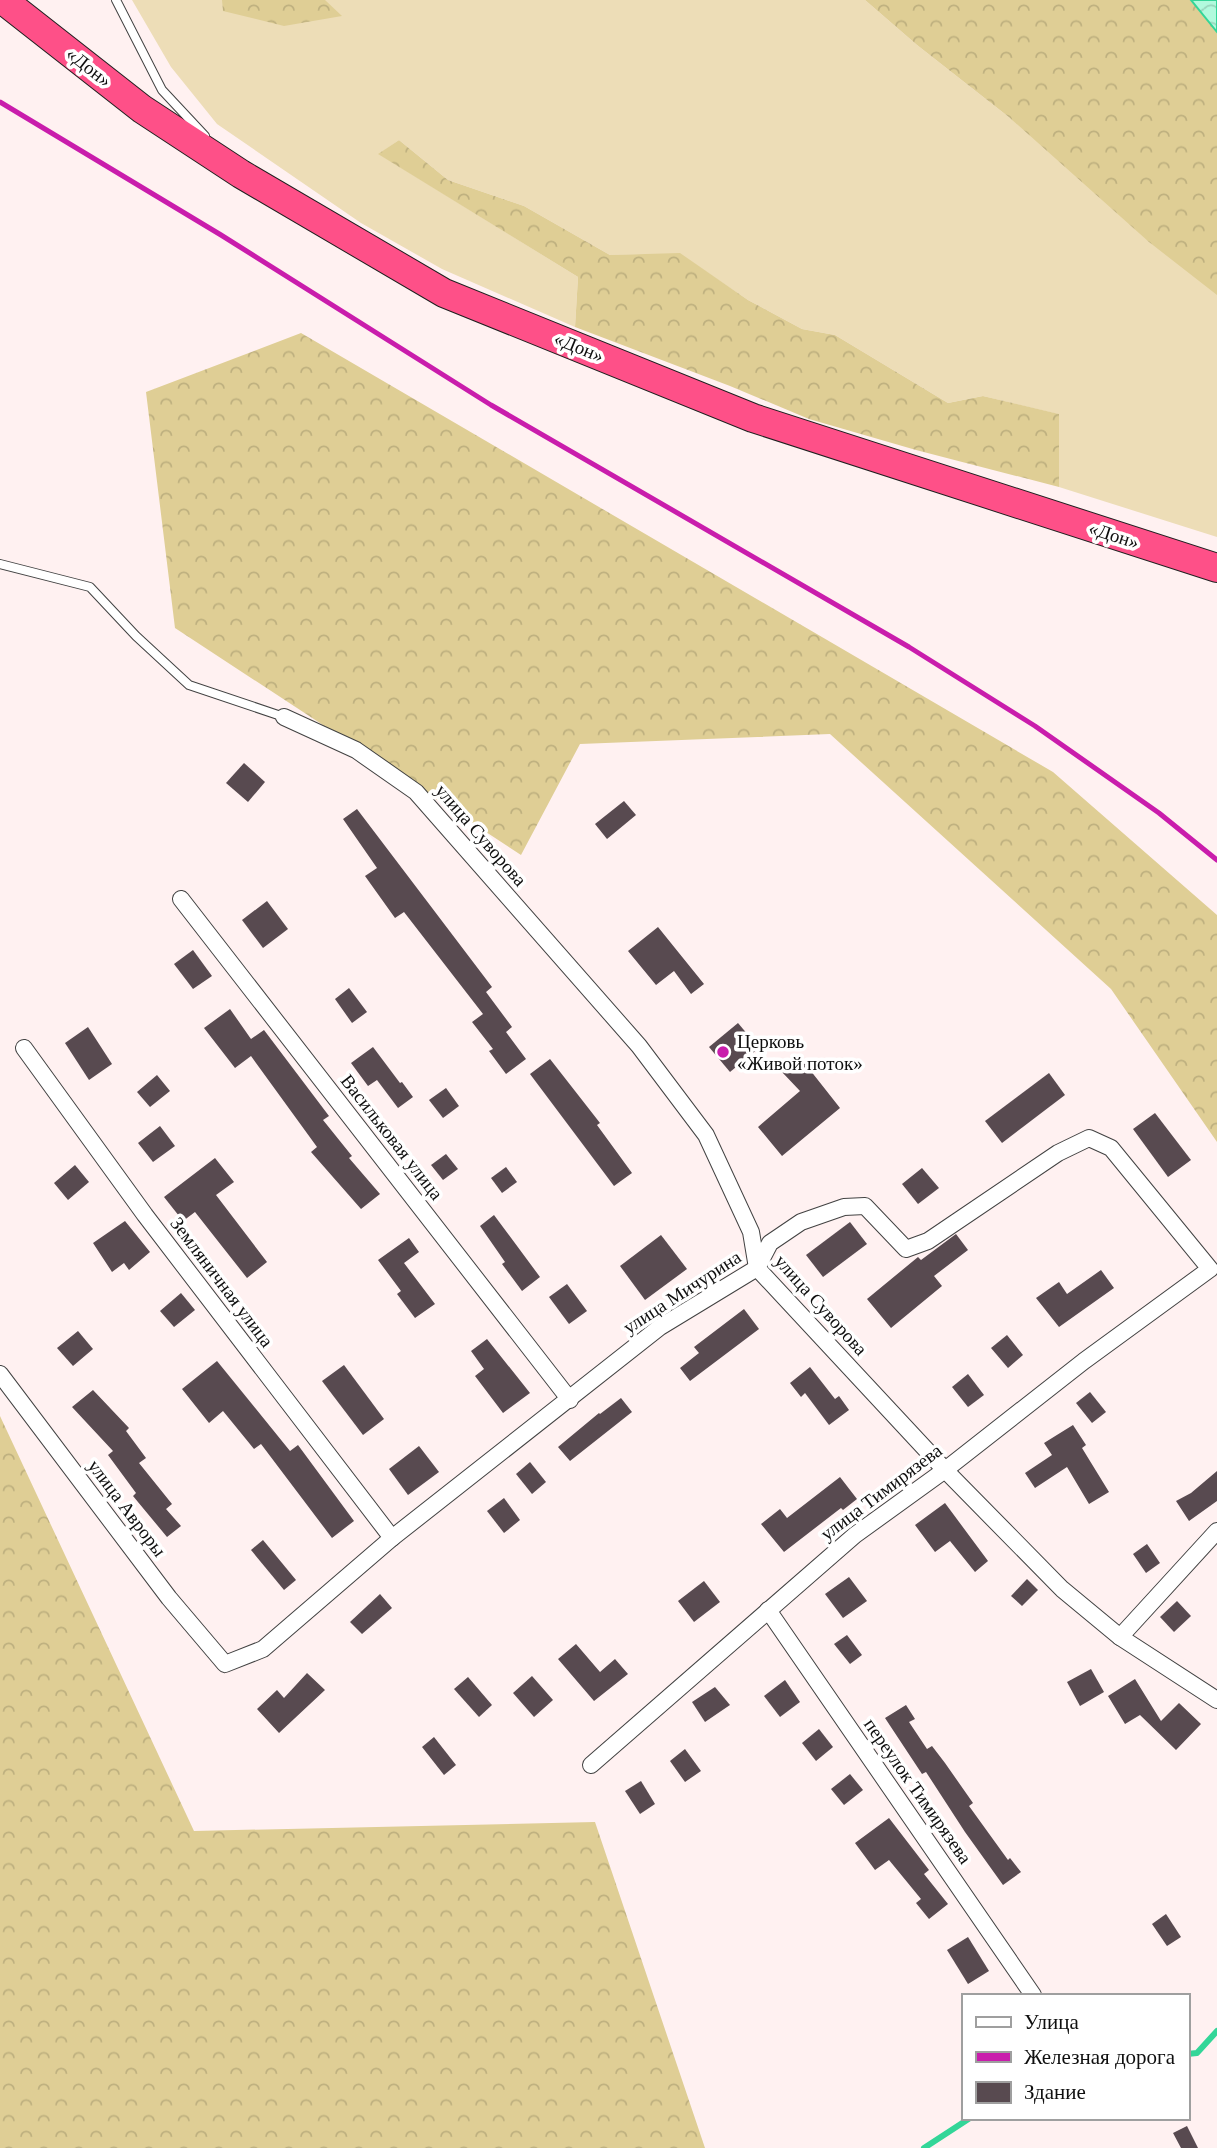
<svg xmlns="http://www.w3.org/2000/svg" width="1217" height="2148" font-family="Georgia,serif">
<defs>
<pattern id="forest-crowns" width="20" height="18" patternUnits="userSpaceOnUse" patternTransform="scale(1.75)"><rect width="20" height="18" fill="#dfce95"/><path d="M2 6a3 3 0 1 1 6 0M12 15a3 3 0 1 1 6 0" fill="none" stroke="#beb07f"/></pattern>
<pattern id="water-waves" width="16" height="10" patternUnits="userSpaceOnUse" patternTransform="scale(1.75)"><rect width="16" height="10" fill="#b2fadd"/><path d="M0 5q4-4 8 0t8 0" fill="none" stroke="#98d5bc"/></pattern>
</defs>
<rect width="100%" height="100%" fill="#fff1f1"/>
<path fill="#edddb7" d="M 132,0 L 865,0 L 917,45 L 1010,118 L 1217,199 L 1217,537 L 1059,487 L 1058,414 L 983,396 L 948,403 L 835,335 L 802,329 L 748,300 L 680,254 L 610,255 L 524,206 L 448,180 L 399,140 L 379,154 L 578,277 L 575,327 L 442,269 L 361,223 L 217,124 L 171,67 Z"/>
<g fill="url(#forest-crowns)">
<path d="M 222,0 L 325,0 L 342,16 L 284,26 L 223,11 Z"/>
<path d="M 865,0 L 1191,0 L 1217,32 L 1217,295 L 1149,242 L 1010,118 L 917,45 Z"/>
<path d="M 399,140 L 448,180 L 524,206 L 610,255 L 680,253 L 748,300 L 802,329 L 835,335 L 948,403 L 983,396 L 1059,414 L 1059,487 L 916,450 L 809,419 L 730,386 L 575,327 L 578,277 L 378,154 Z"/>
<path d="M 301,333 L 1053,772 L 1217,915 L 1217,1142 L 1111,989 L 830,734 L 580,744 L 521,855 L 175,628 L 146,392 Z"/>
<path d="M 0,1416 L 194,1831 L 595,1822 L 705,2148 L 0,2148 Z"/>
</g>
<path fill="url(#water-waves)" stroke="#33d698" stroke-width="2" d="M 1191,0 L 1217,0 L 1217,32 Z"/>
<g fill="none" stroke-linecap="round" stroke-linejoin="round">
<g stroke="#33d698" stroke-width="6">
<path d="M 1187,2054 L 1197,2053 L 1217,2031"/>
<path d="M 924,2148 L 970,2118"/>
</g>
</g>
<g fill="#584a50">
<path d="M 244,763 L 265,782 L 248,802 L 226,783 Z"/>
<path d="M 624,801 L 636,815 L 607,839 L 595,824 Z"/>
<path d="M 357,809 L 492,987 L 486,992 L 512,1027 L 506,1032 L 526,1059 L 506,1074 L 489,1051 L 493,1049 L 472,1022 L 483,1014 L 404,912 L 395,918 L 365,876 L 377,868 L 343,819 Z"/>
<path d="M 267,901 L 288,929 L 263,948 L 242,920 Z"/>
<path d="M 658,927 L 704,984 L 691,994 L 674,971 L 656,985 L 628,951 Z"/>
<path d="M 193,950 L 212,976 L 193,989 L 174,964 Z"/>
<path d="M 349,988 L 367,1012 L 352,1023 L 335,999 Z"/>
<path d="M 230,1009 L 251,1039 L 264,1030 L 329,1116 L 323,1120 L 352,1156 L 349,1158 L 380,1194 L 361,1209 L 311,1152 L 317,1147 L 251,1056 L 235,1068 L 204,1028 Z"/>
<path d="M 738,1023 L 759,1048 L 730,1072 L 709,1047 Z"/>
<path d="M 88,1027 L 112,1064 L 89,1080 L 65,1043 Z"/>
<path d="M 373,1047 L 400,1083 L 402,1082 L 413,1097 L 398,1108 L 377,1080 L 368,1086 L 351,1063 Z"/>
<path d="M 799,1056 L 840,1108 L 782,1156 L 758,1127 L 800,1091 L 782,1072 Z"/>
<path d="M 550,1059 L 600,1123 L 597,1125 L 632,1173 L 614,1186 L 530,1074 Z"/>
<path d="M 1049,1073 L 1065,1095 L 1002,1143 L 985,1121 Z"/>
<path d="M 157,1075 L 170,1091 L 150,1107 L 137,1092 Z"/>
<path d="M 446,1088 L 459,1106 L 443,1118 L 429,1100 Z"/>
<path d="M 1155,1113 L 1191,1160 L 1168,1177 L 1133,1129 Z"/>
<path d="M 160,1126 L 175,1146 L 153,1162 L 138,1143 Z"/>
<path d="M 446,1154 L 458,1169 L 443,1180 L 431,1165 Z"/>
<path d="M 215,1158 L 234,1182 L 216,1195 L 267,1262 L 247,1278 L 195,1212 L 183,1221 L 164,1197 Z"/>
<path d="M 75,1165 L 89,1182 L 68,1200 L 54,1183 Z"/>
<path d="M 506,1167 L 517,1182 L 502,1193 L 491,1178 Z"/>
<path d="M 922,1168 L 939,1188 L 918,1204 L 902,1184 Z"/>
<path d="M 494,1215 L 540,1277 L 522,1291 L 502,1264 L 505,1262 L 480,1226 Z"/>
<path d="M 125,1221 L 150,1252 L 129,1270 L 124,1263 L 112,1272 L 93,1243 Z"/>
<path d="M 850,1222 L 867,1244 L 823,1277 L 806,1255 Z"/>
<path d="M 956,1234 L 968,1250 L 934,1276 L 942,1286 L 891,1328 L 867,1299 L 918,1257 L 921,1260 Z"/>
<path d="M 661,1235 L 687,1269 L 645,1300 L 620,1266 Z"/>
<path d="M 409,1238 L 419,1252 L 404,1263 L 435,1304 L 415,1318 L 397,1294 L 401,1291 L 378,1260 Z"/>
<path d="M 1101,1270 L 1114,1288 L 1059,1327 L 1036,1298 L 1059,1282 L 1067,1294 Z"/>
<path d="M 567,1284 L 587,1311 L 569,1324 L 549,1297 Z"/>
<path d="M 181,1293 L 195,1310 L 174,1327 L 160,1311 Z"/>
<path d="M 744,1309 L 759,1329 L 690,1381 L 680,1368 L 699,1353 L 694,1347 Z"/>
<path d="M 78,1331 L 93,1349 L 73,1366 L 57,1348 Z"/>
<path d="M 1007,1335 L 1023,1355 L 1008,1368 L 991,1348 Z"/>
<path d="M 487,1339 L 530,1393 L 503,1413 L 475,1376 L 484,1369 L 471,1351 Z"/>
<path d="M 217,1361 L 290,1451 L 298,1445 L 354,1521 L 332,1538 L 261,1444 L 254,1449 L 223,1411 L 209,1423 L 182,1389 Z"/>
<path d="M 344,1365 L 384,1419 L 363,1435 L 322,1381 Z"/>
<path d="M 810,1367 L 835,1399 L 839,1396 L 849,1410 L 829,1425 L 805,1393 L 801,1397 L 790,1383 Z"/>
<path d="M 968,1374 L 984,1395 L 968,1407 L 952,1387 Z"/>
<path d="M 93,1390 L 129,1428 L 126,1431 L 146,1458 L 139,1463 L 172,1504 L 166,1509 L 181,1526 L 167,1537 L 133,1496 L 136,1493 L 108,1455 L 113,1451 L 72,1407 Z"/>
<path d="M 1090,1392 L 1106,1412 L 1092,1423 L 1076,1403 Z"/>
<path d="M 621,1398 L 632,1412 L 570,1461 L 558,1447 L 599,1413 L 600,1414 Z"/>
<path d="M 1073,1425 L 1086,1445 L 1082,1448 L 1109,1492 L 1089,1504 L 1067,1467 L 1035,1488 L 1025,1473 L 1052,1455 L 1044,1443 Z"/>
<path d="M 419,1446 L 439,1472 L 408,1495 L 389,1469 Z"/>
<path d="M 530,1462 L 546,1482 L 532,1494 L 516,1474 Z"/>
<path d="M 1217,1471 L 1217,1501 L 1189,1521 L 1176,1501 L 1191,1493 Z"/>
<path d="M 840,1477 L 857,1499 L 843,1510 L 841,1508 L 784,1552 L 761,1524 L 780,1509 L 787,1518 Z"/>
<path d="M 504,1498 L 520,1520 L 504,1533 L 487,1511 Z"/>
<path d="M 945,1503 L 988,1561 L 975,1572 L 950,1541 L 935,1552 L 915,1525 Z"/>
<path d="M 263,1540 L 296,1580 L 284,1590 L 251,1550 Z"/>
<path d="M 1147,1544 L 1160,1563 L 1146,1573 L 1133,1554 Z"/>
<path d="M 849,1577 L 867,1601 L 843,1618 L 825,1594 Z"/>
<path d="M 1027,1579 L 1038,1590 L 1022,1606 L 1011,1596 Z"/>
<path d="M 704,1581 L 720,1602 L 694,1622 L 678,1601 Z"/>
<path d="M 380,1594 L 392,1608 L 362,1634 L 350,1622 Z"/>
<path d="M 1177,1601 L 1191,1616 L 1174,1632 L 1160,1617 Z"/>
<path d="M 847,1635 L 862,1655 L 850,1664 L 834,1644 Z"/>
<path d="M 576,1644 L 600,1672 L 615,1659 L 628,1674 L 594,1701 L 558,1659 Z"/>
<path d="M 1091,1669 L 1104,1692 L 1080,1706 L 1067,1682 Z"/>
<path d="M 307,1673 L 325,1690 L 279,1733 L 257,1709 L 277,1690 L 284,1698 Z"/>
<path d="M 532,1676 L 553,1700 L 534,1717 L 513,1693 Z"/>
<path d="M 468,1677 L 492,1705 L 479,1717 L 454,1689 Z"/>
<path d="M 1135,1679 L 1161,1721 L 1179,1703 L 1201,1724 L 1176,1750 L 1140,1715 L 1125,1724 L 1108,1696 Z"/>
<path d="M 785,1680 L 800,1702 L 780,1717 L 764,1696 Z"/>
<path d="M 715,1687 L 730,1705 L 705,1722 L 692,1702 Z"/>
<path d="M 906,1705 L 915,1719 L 909,1722 L 927,1749 L 932,1746 L 945,1763 L 973,1803 L 969,1806 L 1008,1860 L 1010,1858 L 1021,1872 L 1003,1885 L 965,1832 L 926,1772 L 922,1774 L 885,1718 Z"/>
<path d="M 819,1729 L 833,1747 L 816,1761 L 802,1743 Z"/>
<path d="M 434,1737 L 456,1765 L 444,1775 L 422,1747 Z"/>
<path d="M 685,1749 L 701,1771 L 685,1782 L 670,1761 Z"/>
<path d="M 850,1774 L 863,1790 L 844,1805 L 831,1789 Z"/>
<path d="M 641,1781 L 655,1804 L 640,1814 L 625,1791 Z"/>
<path d="M 889,1818 L 929,1870 L 924,1874 L 948,1904 L 929,1919 L 916,1903 L 921,1899 L 889,1860 L 875,1870 L 855,1843 Z"/>
<path d="M 1166,1914 L 1181,1937 L 1167,1946 L 1152,1924 Z"/>
<path d="M 968,1937 L 989,1971 L 968,1984 L 947,1950 Z"/>
<path d="M 1187,2126 L 1198,2148 L 1181,2148 L 1173,2133 Z"/>
</g>
<g fill="none" stroke-linecap="round" stroke-linejoin="round">
<defs>
<g id="lane">
<path d="M 116,0 L 162,90 L 205,136"/>
<path d="M 0,564 L 90,587 L 136,636 L 189,685 L 284,717"/>
</g>
<g id="street">
<path d="M 284,717 L 356,750 L 416,792 L 639,1046 L 706,1135 L 751,1232 L 757,1268 L 945,1470 L 1062,1589 L 1120,1637 L 1217,1700"/>
<path d="M 181,899 L 570,1400"/>
<path d="M 24,1048 L 145,1215 L 392,1538"/>
<path d="M 0,1374 L 169,1598 L 225,1664 L 263,1649 L 392,1538 L 660,1327 L 757,1268 L 770,1243 L 801,1222 L 844,1207 L 865,1206 L 906,1249 L 928,1241 L 1058,1153 L 1089,1138 L 1111,1148 L 1210,1269 L 1084,1361 L 945,1470 L 855,1535 L 591,1765"/>
<path d="M 768,1610 L 1033,1995"/>
<path d="M 1120,1637 L 1217,1531"/>
</g>
<path id="highway" d="M 3,0 L 142,109 L 241,174 L 444,293 L 753,418 L 1217,568"/>
</defs>
<use href="#lane" stroke="#424242" stroke-width="10"/>
<use href="#street" stroke="#424242" stroke-width="18"/>
<use href="#highway" stroke="#202020" stroke-width="30"/>
<use href="#lane" stroke="#fff" stroke-width="8"/>
<use href="#street" stroke="#fff" stroke-width="16"/>
<use href="#highway" stroke="#fe5088" stroke-width="28"/>
<path stroke="#c91dac" stroke-width="5" d="M 0,102 L 221,235 L 491,405 L 909,647 L 1035,726 L 1159,813 L 1217,860"/>
</g>
<circle fill="#c91dac" stroke="#fff" stroke-width="2.5" cx="723" cy="1052" r="7"/>
<g text-anchor="middle" dominant-baseline="central" stroke-width="7" stroke-linejoin="round" paint-order="stroke">
<g font-size="19" fill="#0f0f0f" stroke="#fff">
<text transform="translate(89 67) rotate(38)">«Дон»</text>
<text transform="translate(579 347) rotate(22)">«Дон»</text>
<text transform="translate(1114 535) rotate(18)">«Дон»</text>
<text transform="translate(481 835) rotate(49)">улица Суворова</text>
<text transform="translate(392 1137) rotate(52)">Васильковая улица</text>
<text transform="translate(222 1282) rotate(53)">Земляничная улица</text>
<text transform="translate(682 1292) rotate(-33)">улица Мичурина</text>
<text transform="translate(821 1305) rotate(48)">улица Суворова</text>
<text transform="translate(881 1492) rotate(-37)">улица Тимирязева</text>
<text transform="translate(127 1508) rotate(53)">улица Авроры</text>
<text transform="translate(918 1791) rotate(55)">переулок Тимирязева</text>
</g>
<g font-size="19" fill="#0f0f0f" stroke="#fff" text-anchor="start">
<text x="737" y="1041">Церковь<tspan x="737" dy="22">«Живой поток»</tspan></text>
</g>
</g>
<rect x="962" y="1994" width="228" height="126" fill="#ffffff" stroke="#9f9f9f" stroke-width="2"/>
<rect x="976" y="2017" width="35" height="10" fill="#ffffff" stroke="#9f9f9f" stroke-width="2"/>
<text x="1024" y="2029" font-size="21" fill="#0f0f0f">Улица</text>
<rect x="976" y="2052" width="35" height="10" fill="#c91dac" stroke="#9f9f9f" stroke-width="2"/>
<text x="1024" y="2064" font-size="21" fill="#0f0f0f">Железная дорога</text>
<rect x="976" y="2082" width="35" height="21" fill="#584a50" stroke="#9f9f9f" stroke-width="2"/>
<text x="1024" y="2099" font-size="21" fill="#0f0f0f">Здание</text>
</svg>
